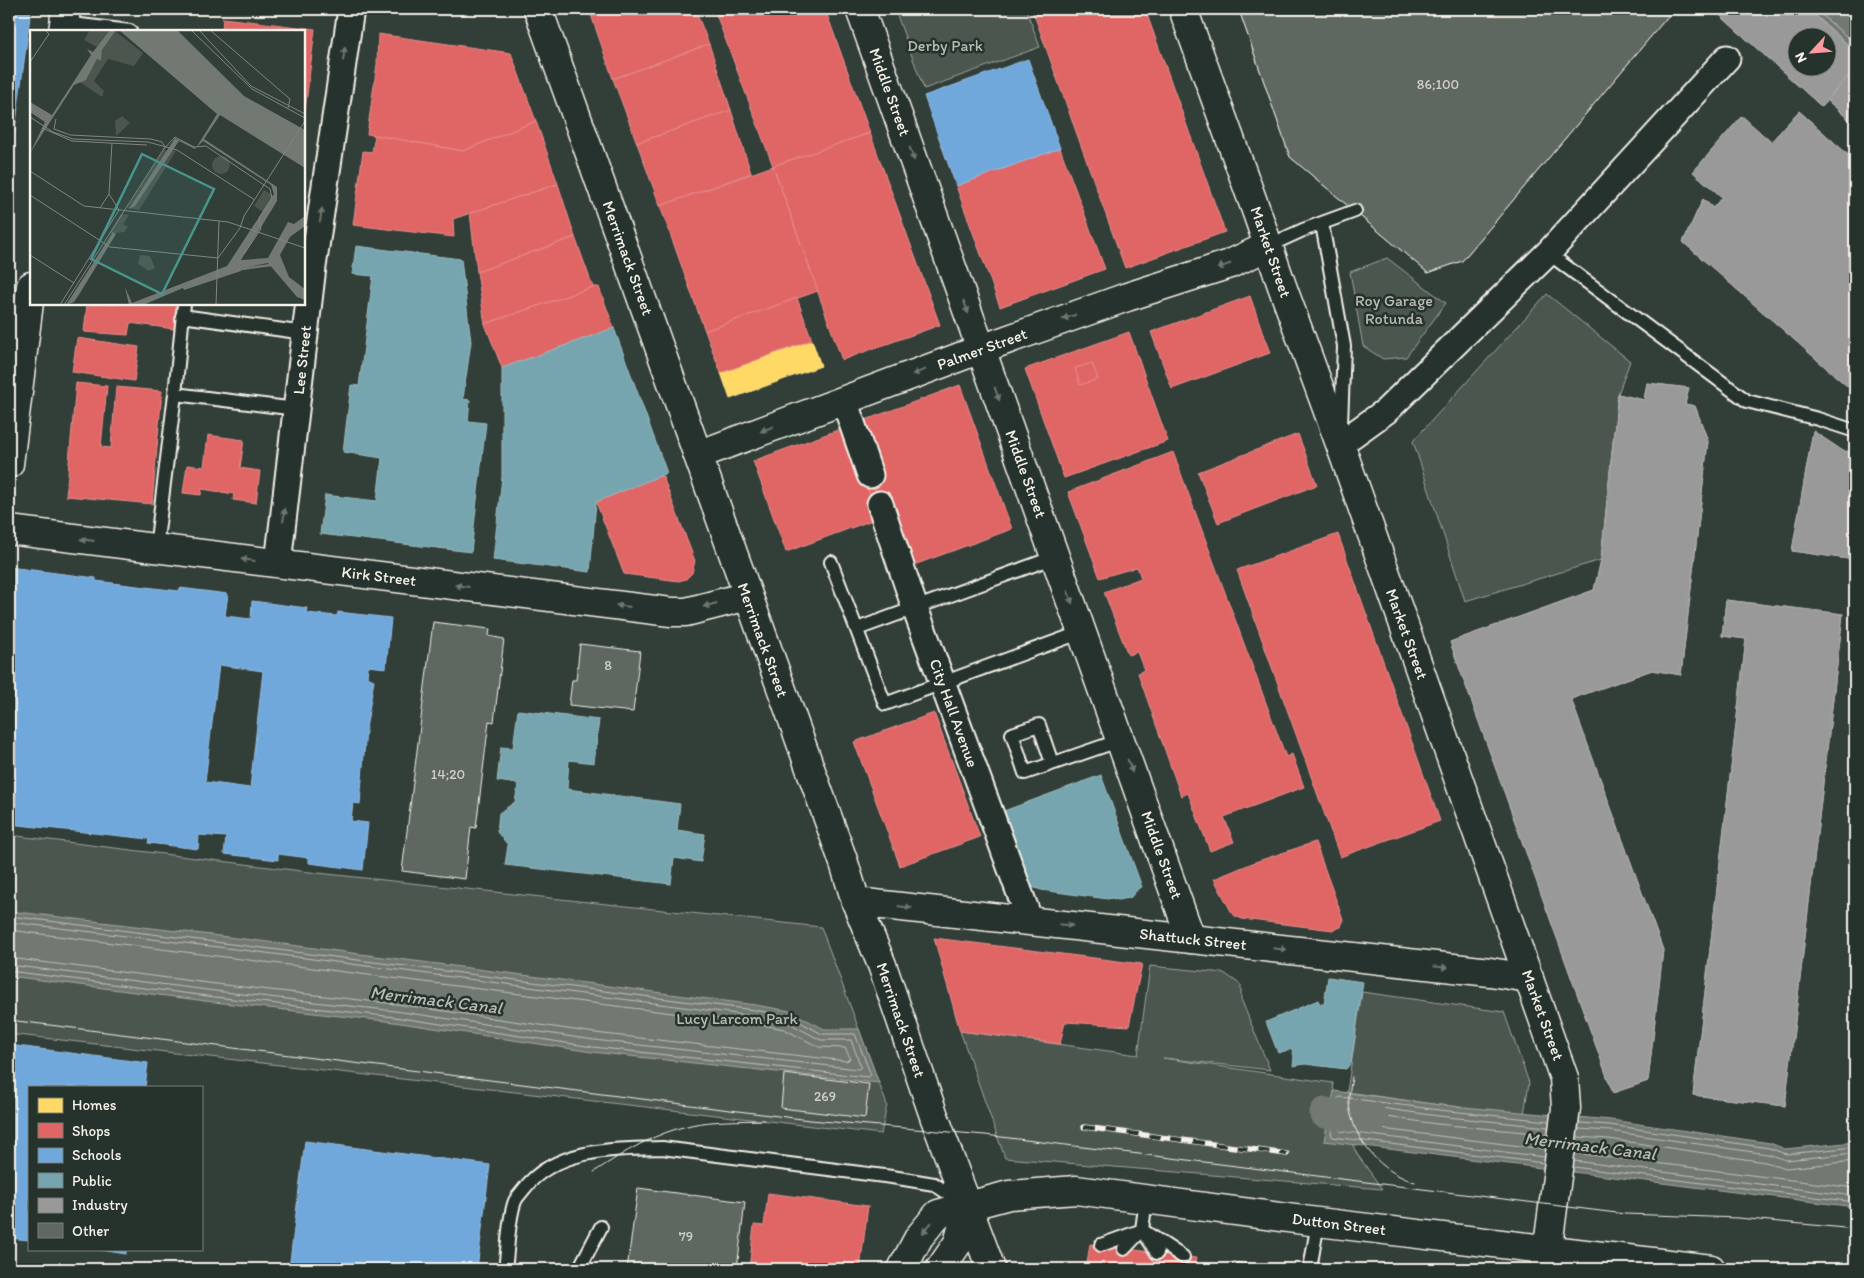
<svg xmlns="http://www.w3.org/2000/svg" width="1864" height="1278" font-family="Itim,sans-serif">
<rect width="100%" height="100%" fill="#323e38"/>
<filter id="ink" filterUnits="userSpaceOnUse"><feTurbulence type="fractalNoise" baseFrequency=".02" numOctaves="2"/><feDisplacementMap in="SourceGraphic" scale="10" xChannelSelector="R" yChannelSelector="G"/><feConvolveMatrix kernelMatrix="1 2 1 2 8 2 1 2 1" color-interpolation-filters="sRGB"/></filter>
<g filter="url(#ink)">
<g fill="#4c564f" stroke="#a0a49c">
<path d="M 899,9 L 1026,9 L 1040,47 L 924,89 L 895,10 Z"/>
<path d="M 1387,258 L 1446,303 L 1406,357 L 1383,359 L 1363,346 L 1350,272 Z"/>
<path d="M 1547,294 L 1630,361 L 1618,394 L 1601,560 L 1465,601 L 1413,441 Z"/>
<path d="M 9,835 L 318,873 L 821,927 L 887,1105 L 881,1134 L 9,1034 Z"/>
<path d="M 1150,966 L 1224,973 L 1241,985 L 1241,999 L 1270,1070 L 1163,1058 L 1333,1083 L 1336,1110 L 1357,1154 L 1382,1189 L 1005,1158 L 960,1031 L 1138,1055 Z"/>
<path d="M 1362,992 L 1504,1012 L 1529,1083 L 1524,1114 L 1440,1105 L 1347,1092 Z"/>
</g>
<g fill="#727972" stroke="#a6a9a1">
<path d="M 1808,9 L 1855,9 L 1855,51 Z"/>
<path d="M 9,911 L 244,939 L 755,1005 L 790,1011 L 824,1029 L 859,1029 L 879,1083 L 592,1052 L 394,1022 L 214,1002 L 9,976 Z"/>
<path d="M 1334,1091 L 1440,1105 L 1611,1120 L 1770,1143 L 1785,1149 L 1855,1142 L 1855,1207 L 1324,1141 Z"/>
</g>
<path fill="#ffd966" stroke="#fce08d" d="M 812,340 L 821,366 L 730,399 L 721,373 Z"/>
<g fill="#e06666" stroke="#e6908d">
<path d="M 589,9 L 695,9 L 709,44 L 613,79 Z"/>
<path d="M 714,9 L 825,9 L 870,133 L 773,166 Z"/>
<path d="M 1032,9 L 1145,9 L 1225,232 L 1125,268 Z"/>
<path d="M 223,18 L 315,29 L 304,119 L 304,31 L 222,31 Z"/>
<path d="M 378,34 L 511,53 L 536,121 L 463,151 L 367,134 L 377,64 Z"/>
<path d="M 709,44 L 731,110 L 637,143 L 613,79 Z"/>
<path d="M 731,110 L 751,173 L 660,206 L 637,143 Z"/>
<path d="M 536,121 L 558,184 L 453,219 L 454,237 L 353,225 L 363,151 L 372,152 L 375,135 L 463,151 Z"/>
<path d="M 870,133 L 940,325 L 842,360 L 773,166 Z"/>
<path d="M 1060,148 L 1105,269 L 1000,307 L 956,186 Z"/>
<path d="M 773,166 L 818,291 L 705,331 L 660,206 Z"/>
<path d="M 558,184 L 575,237 L 477,272 L 470,213 Z"/>
<path d="M 575,237 L 593,287 L 485,324 L 477,272 Z"/>
<path d="M 593,287 L 599,287 L 614,328 L 502,368 L 485,324 Z"/>
<path d="M 1250,296 L 1270,353 L 1172,389 L 1151,332 Z"/>
<path d="M 797,298 L 812,340 L 721,373 L 705,331 Z"/>
<path d="M 87,304 L 177,304 L 174,329 L 130,323 L 128,335 L 84,332 Z"/>
<path d="M 1129,332 L 1168,441 L 1064,478 L 1025,369 Z"/>
<path d="M 77,338 L 139,347 L 134,381 L 72,372 Z"/>
<path d="M 1092,363 L 1098,379 L 1080,385 L 1075,368 Z"/>
<path d="M 76,383 L 107,386 L 101,447 L 111,448 L 116,387 L 162,391 L 152,504 L 66,496 Z"/>
<path d="M 960,385 L 1012,529 L 914,565 L 891,500 L 874,507 L 864,478 L 860,422 Z"/>
<path d="M 846,427 L 878,518 L 786,552 L 753,461 Z"/>
<path d="M 1298,434 L 1317,485 L 1218,523 L 1198,472 Z"/>
<path d="M 208,435 L 244,440 L 240,468 L 260,471 L 256,503 L 233,500 L 234,494 L 202,489 L 201,495 L 183,493 L 187,465 L 204,467 Z"/>
<path d="M 1173,452 L 1286,757 L 1292,754 L 1304,787 L 1224,817 L 1234,842 L 1210,851 L 1188,793 L 1181,796 L 1138,673 L 1144,670 L 1137,652 L 1128,655 L 1104,592 L 1141,578 L 1137,567 L 1100,578 L 1068,492 Z"/>
<path d="M 658,476 L 663,477 L 695,561 L 692,573 L 686,579 L 679,581 L 624,574 L 596,502 Z"/>
<path d="M 1338,534 L 1440,821 L 1340,857 L 1237,570 Z"/>
<path d="M 934,713 L 980,837 L 900,866 L 854,742 Z"/>
<path d="M 1315,842 L 1343,919 L 1341,927 L 1333,930 L 1242,919 L 1233,915 L 1214,879 L 1255,862 Z"/>
<path d="M 934,938 L 1142,964 L 1129,1026 L 1065,1022 L 1060,1044 L 960,1031 Z"/>
<path d="M 768,1193 L 868,1206 L 860,1269 L 749,1269 L 754,1225 L 764,1226 Z"/>
<path d="M 1090,1244 L 1196,1258 L 1194,1269 L 1086,1269 Z"/>
</g>
<g fill="#6fa8dc" stroke="#97bee0" fill-rule="evenodd">
<path d="M 9,9 L 31,9 L 9,175 Z"/>
<path d="M 1028,59 L 1060,148 L 956,186 L 924,96 Z"/>
<path d="M 9,567 L 96,578 L 96,581 L 179,591 L 180,588 L 228,594 L 225,616 L 251,619 L 252,601 L 307,608 L 306,613 L 337,616 L 338,612 L 391,618 L 386,668 L 368,666 L 367,677 L 374,680 L 366,729 L 360,804 L 353,803 L 351,821 L 368,823 L 363,870 L 309,863 L 309,858 L 278,854 L 278,860 L 224,854 L 226,837 L 199,835 L 198,849 L 148,843 L 149,839 L 9,824 ZM 219,665 L 263,671 L 250,788 L 205,782 Z"/>
<path d="M 9,1045 L 148,1063 L 145,1087 L 29,1087 L 29,1240 L 9,1238 Z"/>
<path d="M 305,1141 L 490,1165 L 477,1269 L 289,1269 Z"/>
<path d="M 94,1249 L 126,1249 L 126,1254 Z"/>
</g>
<g fill="#76a5af" stroke="#9cbcc0">
<path d="M 356,246 L 461,259 L 471,342 L 463,399 L 470,400 L 468,421 L 486,423 L 471,552 L 320,534 L 325,495 L 377,501 L 382,458 L 343,452 L 351,385 L 359,386 L 373,276 L 352,274 Z"/>
<path d="M 614,328 L 667,473 L 596,502 L 590,572 L 493,560 L 502,477 L 502,368 Z"/>
<path d="M 518,710 L 599,720 L 594,763 L 569,760 L 567,789 L 680,804 L 677,830 L 705,834 L 701,862 L 674,858 L 671,884 L 505,865 L 508,845 L 497,832 L 499,813 L 515,802 L 518,784 L 497,781 L 501,747 L 513,748 Z"/>
<path d="M 1101,775 L 1142,887 L 1139,888 L 1130,898 L 1118,900 L 1112,898 L 1108,899 L 1041,890 L 1032,887 L 1029,884 L 1001,812 Z"/>
<path d="M 1328,977 L 1363,982 L 1351,1063 L 1346,1069 L 1305,1064 L 1293,1066 L 1294,1056 L 1292,1049 L 1278,1053 L 1266,1022 L 1318,1000 L 1320,1004 L 1324,1004 Z"/>
</g>
<g fill="#999" stroke="#b4b3b1" fill-rule="evenodd">
<path d="M 1240,9 L 1674,9 L 1462,261 L 1428,273 L 1290,157 L 1239,10 Z"/>
<path d="M 1713,9 L 1808,9 L 1855,51 L 1855,125 L 1827,100 L 1822,107 ZM 1796,38 L 1826,38 L 1826,68 L 1796,68 Z"/>
<path d="M 1713,9 L 1808,9 L 1855,51 L 1855,68 L 1822,107 ZM 1796,38 L 1826,38 L 1826,68 L 1796,68 Z"/>
<path d="M 1855,68 L 1855,125 L 1827,100 Z"/>
<path d="M 1799,111 L 1855,161 L 1855,393 L 1683,242 L 1703,199 L 1713,208 L 1722,197 L 1693,172 L 1742,116 L 1771,142 Z"/>
<path d="M 1799,111 L 1855,161 L 1855,393 L 1683,242 L 1703,199 L 1713,208 L 1722,197 L 1693,172 L 1742,116 L 1771,142 Z"/>
<path d="M 1647,383 L 1689,388 L 1685,404 L 1695,406 L 1708,441 L 1681,675 L 1652,670 L 1571,699 L 1663,950 L 1648,1081 L 1613,1093 L 1450,642 L 1594,590 L 1601,560 L 1618,394 L 1644,400 Z"/>
<path d="M 1647,383 L 1689,388 L 1685,404 L 1695,406 L 1708,441 L 1681,675 L 1652,670 L 1571,699 L 1663,950 L 1648,1081 L 1613,1093 L 1450,642 L 1594,590 L 1601,560 L 1618,394 L 1644,400 Z"/>
<path d="M 1813,431 L 1843,451 L 1855,452 L 1855,560 L 1792,551 Z"/>
<path d="M 1813,431 L 1843,451 L 1855,452 L 1855,560 L 1792,551 Z"/>
<path d="M 1726,600 L 1843,614 L 1785,1106 L 1693,1095 L 1746,639 L 1722,636 Z"/>
<path d="M 1726,600 L 1843,614 L 1785,1106 L 1693,1095 L 1746,639 L 1722,636 Z"/>
</g>
<g fill="none" stroke-linecap="round" stroke-linejoin="round">
<g stroke="#c0c1b9" stroke-width="1">
<path d="M 1815,9 L 1855,44"/>
<path d="M 9,916 L 754,1010 L 789,1016 L 822,1034 L 855,1034 L 871,1075 L 868,1077 L 593,1047 L 394,1017 L 215,997 L 9,971"/>
<path d="M 9,922 L 243,950 L 753,1016 L 787,1022 L 821,1040 L 851,1040 L 861,1067 L 858,1069 L 594,1040 L 395,1011 L 215,991 L 9,965"/>
<path d="M 9,930 L 752,1023 L 784,1029 L 819,1047 L 845,1048 L 850,1058 L 847,1061 L 595,1033 L 396,1004 L 216,984 L 9,958"/>
<path d="M 1579,1123 L 1610,1125 L 1769,1148 L 1786,1154 L 1855,1147"/>
<path d="M 1578,1129 L 1610,1131 L 1767,1154 L 1786,1160 L 1855,1153"/>
<path d="M 1577,1137 L 1609,1139 L 1765,1162 L 1786,1168 L 1855,1161"/>
<path d="M 1545,1149 L 1349,1125 L 1347,1122 L 1349,1113 L 1351,1112 L 1437,1124 L 1547,1134"/>
<path d="M 1575,1153 L 1855,1188"/>
<path d="M 1544,1157 L 1340,1131 L 1338,1129 L 1343,1105 L 1345,1103 L 1438,1116 L 1548,1127"/>
<path d="M 1574,1161 L 1855,1196"/>
<path d="M 1544,1163 L 1333,1137 L 1331,1134 L 1337,1099 L 1340,1097 L 1439,1110 L 1549,1121"/>
<path d="M 1573,1167 L 1855,1202"/>
</g>
<path stroke="#727972" stroke-width="31" d="M 1325,1113 L 1373,1119"/>
</g>
<g fill="#5f6861" stroke="#f4f1e8">
<path d="M 1240,9 L 1674,9 L 1462,261 L 1428,273 L 1290,157 L 1239,10 Z"/>
<path d="M 433,622 L 490,629 L 489,636 L 504,639 L 494,722 L 489,721 L 476,828 L 471,827 L 465,879 L 402,871 Z"/>
<path d="M 580,644 L 640,651 L 633,712 L 569,705 L 572,680 L 576,680 Z"/>
<path d="M 784,1074 L 869,1084 L 865,1118 L 781,1108 Z"/>
<path d="M 638,1188 L 745,1202 L 737,1269 L 627,1269 Z"/>
<path d="M 1233,1262 L 1291,1269 L 1232,1269 Z"/>
</g>
<g fill="none" stroke-linecap="round" stroke-linejoin="round">
<defs>
<g id="service">
<path d="M 64,23 L 130,31"/>
<path d="M 1322,224 L 1344,346 L 1341,424"/>
<path d="M 1268,246 L 1303,230 L 1355,211"/>
<path d="M 1548,253 L 1747,401 L 1818,419 L 1855,431"/>
<path d="M 182,316 L 305,333"/>
<path d="M 175,394 L 296,409"/>
<path d="M 156,548 L 175,394 L 184,304"/>
<path d="M 831,562 L 885,704 L 1082,632"/>
<path d="M 857,629 L 1055,557"/>
<path d="M 1052,763 L 1039,725 L 1012,734 L 1025,773 L 1121,740"/>
<path d="M 1142,1230 L 1183,1257"/>
<path d="M 1145,1234 L 1157,1253"/>
<path d="M 1101,1245 L 1140,1231"/>
<path d="M 1124,1249 L 1142,1230 L 1146,1199"/>
<path d="M 505,1269 C 508,1250 508,1219 515,1201 C 517,1197 521,1193 524,1189 C 555,1148 615,1149 662,1148 L 892,1177 L 934,1184 L 962,1203"/>
<path d="M 579,1269 L 601,1227"/>
<path d="M 1310,1269 L 1318,1222"/>
</g>
<g id="minor">
<path d="M 844,400 L 870,475"/>
<path d="M 1340,444 L 1386,411 L 1548,253 L 1727,58"/>
<path d="M 880,504 L 915,608 L 1030,921"/>
<path d="M 278,563 L 313,267 L 351,9"/>
</g>
<g id="tertiary">
<path d="M 860,9 L 1191,939"/>
<path d="M 63,31 L 66,9"/>
<path d="M 698,455 L 981,349 L 1127,297 L 1230,264 L 1268,246"/>
<path d="M 9,464 L 31,286"/>
<path d="M 9,530 L 671,612 L 686,612 L 748,596"/>
<path d="M 856,902 L 1490,972 L 1529,978"/>
</g>
<g id="secondary">
<path d="M 538,9 L 844,863 L 856,902 L 882,965 L 934,1116 L 991,1269"/>
<path d="M 1183,9 L 1257,213 L 1282,286 L 1340,444 L 1564,1078 L 1566,1108 L 1545,1269"/>
</g>
<g id="primary">
<path d="M 902,1269 L 919,1237 L 938,1214 L 1009,1195 L 1076,1190 L 1318,1222 L 1711,1269"/>
<path d="M 940,1269 L 958,1243 L 968,1207"/>
</g>
</defs>
<use href="#service" stroke="#f4f1e8" stroke-width="16"/>
<use href="#minor" stroke="#f4f1e8" stroke-width="29"/>
<use href="#tertiary" stroke="#f4f1e8" stroke-width="31"/>
<use href="#secondary" stroke="#f4f1e8" stroke-width="31"/>
<use href="#primary" stroke="#f4f1e8" stroke-width="31"/>
<use href="#service" stroke="#26332d" stroke-width="12"/>
<use href="#minor" stroke="#26332d" stroke-width="25"/>
<use href="#tertiary" stroke="#26332d" stroke-width="28"/>
<use href="#secondary" stroke="#26332d" stroke-width="28"/>
<use href="#primary" stroke="#26332d" stroke-width="28"/>
<g stroke="#f4f1e8" stroke-width="1">
<path d="M 9,1020 L 810,1120 L 985,1135 L 1625,1214 L 1738,1218 L 1855,1229"/>
<path d="M 1352,1077 C 1351,1085 1348,1095 1349,1104 C 1353,1140 1381,1173 1415,1182"/>
<path d="M 594,1172 C 624,1152 655,1133 691,1125 C 714,1120 740,1121 764,1120"/>
</g>
<defs>
<path id="rail" d="M 1084,1127 L 1287,1154"/>
</defs>
<use href="#rail" stroke="#f4f1e8" stroke-width="5.5"/>
<use href="#rail" stroke="#26332d" stroke-width="4" stroke-dasharray="11" stroke-linecap="butt"/>
</g>
<defs><path id="oneway-solid" d="M-6-.8H1V-3.2L6.5 0L1 3.2V.8H-6Z" transform="scale(1.25)"/></defs>
<g fill="#6e766e">
<use href="#oneway-solid" transform="translate(344 54) rotate(-82)"/>
<use href="#oneway-solid" transform="translate(912 154) rotate(70)"/>
<use href="#oneway-solid" transform="translate(321 215) rotate(-82)"/>
<use href="#oneway-solid" transform="translate(1224 266) rotate(161)"/>
<use href="#oneway-solid" transform="translate(966 307) rotate(70)"/>
<use href="#oneway-solid" transform="translate(1069 317) rotate(161)"/>
<use href="#oneway-solid" transform="translate(919 372) rotate(160)"/>
<use href="#oneway-solid" transform="translate(997 394) rotate(70)"/>
<use href="#oneway-solid" transform="translate(767 429) rotate(159)"/>
<use href="#oneway-solid" transform="translate(284 515) rotate(-83)"/>
<use href="#oneway-solid" transform="translate(87 540) rotate(-173)"/>
<use href="#oneway-solid" transform="translate(248 560) rotate(-173)"/>
<use href="#oneway-solid" transform="translate(462 586) rotate(-173)"/>
<use href="#oneway-solid" transform="translate(1070 597) rotate(70)"/>
<use href="#oneway-solid" transform="translate(710 605) rotate(165)"/>
<use href="#oneway-solid" transform="translate(623 606) rotate(-173)"/>
<use href="#oneway-solid" transform="translate(1130 766) rotate(70)"/>
<use href="#oneway-solid" transform="translate(905 907) rotate(7)"/>
<use href="#oneway-solid" transform="translate(1066 925) rotate(6)"/>
<use href="#oneway-solid" transform="translate(1280 949) rotate(6)"/>
<use href="#oneway-solid" transform="translate(1441 967) rotate(6)"/>
<use href="#oneway-solid" transform="translate(927 1228) rotate(130)"/>
</g>
</g>
<g text-anchor="middle" dominant-baseline="central" stroke-width="5" stroke-linejoin="round" paint-order="stroke">
<g font-size="14" fill="#cfcfc6">
<text x="1438" y="84">86;100</text>
<text x="608" y="665">8</text>
<text x="448" y="774">14;20</text>
<text x="825" y="1096">269</text>
<text x="686" y="1236">79</text>
</g>
<g font-size="16" fill="#b9bbb2" stroke="#26332d">
<text x="945" y="45">Derby Park</text>
<text x="1394" y="300">Roy Garage<tspan x="1394" dy="18">Rotunda</tspan></text>
<text x="737" y="1018">Lucy Larcom Park</text>
</g>
<g font-size="16" fill="#f4f1e8" stroke="#26332d">
<text transform="translate(890 92) rotate(70)">Middle Street</text>
<text transform="translate(1271 252) rotate(71)">Market Street</text>
<text transform="translate(628 258) rotate(70)">Merrimack Street</text>
<text transform="translate(982 349) rotate(-20)">Palmer Street</text>
<text transform="translate(302 360) rotate(-84)">Lee Street</text>
<text transform="translate(1026 474) rotate(70)">Middle Street</text>
<text transform="translate(379 576) rotate(7)">Kirk Street</text>
<text transform="translate(1407 634) rotate(70)">Market Street</text>
<text transform="translate(763 640) rotate(70)">Merrimack Street</text>
<text transform="translate(954 713) rotate(70)">City Hall Avenue</text>
<text transform="translate(1162 855) rotate(70)">Middle Street</text>
<text transform="translate(1193 939) rotate(6)">Shattuck Street</text>
<text transform="translate(1543 1015) rotate(70)">Market Street</text>
<text transform="translate(901 1020) rotate(71)">Merrimack Street</text>
<text transform="translate(1339 1224) rotate(7)">Dutton Street</text>
</g>
<g font-size="18" font-style="italic" fill="#babbb3" stroke="#26332d">
<text transform="translate(436 1000) rotate(7)">Merrimack Canal</text>
<text transform="translate(1590 1146) rotate(7)">Merrimack Canal</text>
</g>
</g>
<g transform="translate(30 30)">
<rect width="275" height="275" fill="#323e38"/>
<path d="M 60,0 L 80,0 L 67,17 L 54,10 ZM 85,1 L 113,23 L 104,36 L 78,29 L 64,51 L 74,61 L 72,67 L 48,51 L 56,50 L 67,29 L 71,31 L 72,20 ZM 92,86 L 100,93 L 86,106 L 85,91 ZM 133,120 L 146,121 L 109,180 L 97,178 ZM182 135a9 9 0 1 1 18 0a9 9 0 1 1-18 0ZM 234,160 L 244,166 L 235,183 L 224,176 ZM 91,184 L 99,185 L 93,194 L 98,197 L 94,202 L 79,204 ZM 110,225 L 120,226 L 125,238 L 119,241 L 108,234 Z" fill="#4c564f"/>
<path d="M 80,0 L 86,0 L 72,20 L 71,31 L 67,29 L 56,50 L 44,55 L 0,123 L 15,92 L 0,82 L 0,72 L 22,85 L 61,25 L 57,19 L 63,22 ZM 89,0 L 147,0 L 214,66 L 275,100 L 275,138 L 190,85 L 174,109 L 247,157 L 247,171 L 211,230 L 238,228 L 258,192 L 264,194 L 275,186 L 275,196 L 260,207 L 250,225 L 259,247 L 275,259 L 275,270 L 267,267 L 238,233 L 213,238 L 211,241 L 154,260 L 153,258 L 113,275 L 99,275 L 95,257 L 102,273 L 197,236 L 244,164 L 241,155 L 173,111 L 165,119 L 149,111 L 105,176 L 99,179 L 145,108 L 166,118 L 187,84 ZM 83,202 L 86,204 L 50,263 L 44,272 L 36,275 Z" fill="#727972"/>
<path fill="none" stroke="#727972" stroke-width="2.5" d="M 212,239 L 241,235"/>
<path fill="none" stroke="#80867e" stroke-width="1" d="M 161,0 L 222,59 L 275,88M 169,0 L 221,56 L 275,84M 180,0 L 260,69 L 258,78M 0,32 L 19,4 L 15,0M 0,87 L 23,102 L 43,109 L 118,112 L 147,120 L 225,170M 26,89 L 24,99 L 40,105 L 121,109 L 132,112 L 135,117 L 34,275M 12,98 L 42,111 L 117,115M 82,113 L 79,164 L 89,180M 133,120 L 145,107 L 164,117 L 176,116 L 240,159 L 242,168 L 229,188 L 231,199 L 214,224M 0,141 L 54,176 L 198,192 L 275,218M 0,165 L 80,217 L 188,228M 70,178 L 79,164M 0,225 L 44,253M 188,228 L 210,198 L 214,186 L 275,91M 30,275 L 89,180M 186,275 L 189,191"/>
<path fill="#48958c" fill-opacity="0.15" stroke="#48958c" stroke-width="2.5" d="M 112,124 L 184,159 L 132,264 L 61,229 Z"/>
<rect width="275" height="275" fill="none" stroke="#f4f1e8" stroke-width="2.5"/>
</g>
<rect width="1864" height="1278" fill="none" stroke="#26332d" stroke-width="30"/>
<rect x="15" y="15" width="1834" height="1248" fill="none" stroke="#f4f1e8" stroke-width="2" filter="url(#ink)"/>
<rect x="28" y="1086" width="175" height="165" fill="#26332d" stroke="#787f78"/>
<rect x="38" y="1098" width="25" height="15" fill="#ffd966" stroke="#787f78"/>
<text x="72" y="1110" font-size="15" fill="#f4f1e8">Homes</text>
<rect x="38" y="1123" width="25" height="15" fill="#e06666" stroke="#787f78"/>
<text x="72" y="1136" font-size="15" fill="#f4f1e8">Shops</text>
<rect x="38" y="1148" width="25" height="15" fill="#6fa8dc" stroke="#787f78"/>
<text x="72" y="1160" font-size="15" fill="#f4f1e8">Schools</text>
<rect x="38" y="1173" width="25" height="15" fill="#76a5af" stroke="#787f78"/>
<text x="72" y="1186" font-size="15" fill="#f4f1e8">Public</text>
<rect x="38" y="1198" width="25" height="15" fill="#999999" stroke="#787f78"/>
<text x="72" y="1210" font-size="15" fill="#f4f1e8">Industry</text>
<rect x="38" y="1223" width="25" height="15" fill="#5f6861" stroke="#787f78"/>
<text x="72" y="1236" font-size="15" fill="#f4f1e8">Other</text>
<g transform="translate(1812 52) rotate(244)"><circle r="24" fill="#26332d" stroke="#787f78"/>
<path d="M0-4L9 19L0 12L-9 19Z" fill="#ff9aa2"/>
<text y="-8" font-size="14" font-weight="bold" text-anchor="middle" fill="#f4f1e8">N</text>
</g>
</svg>
